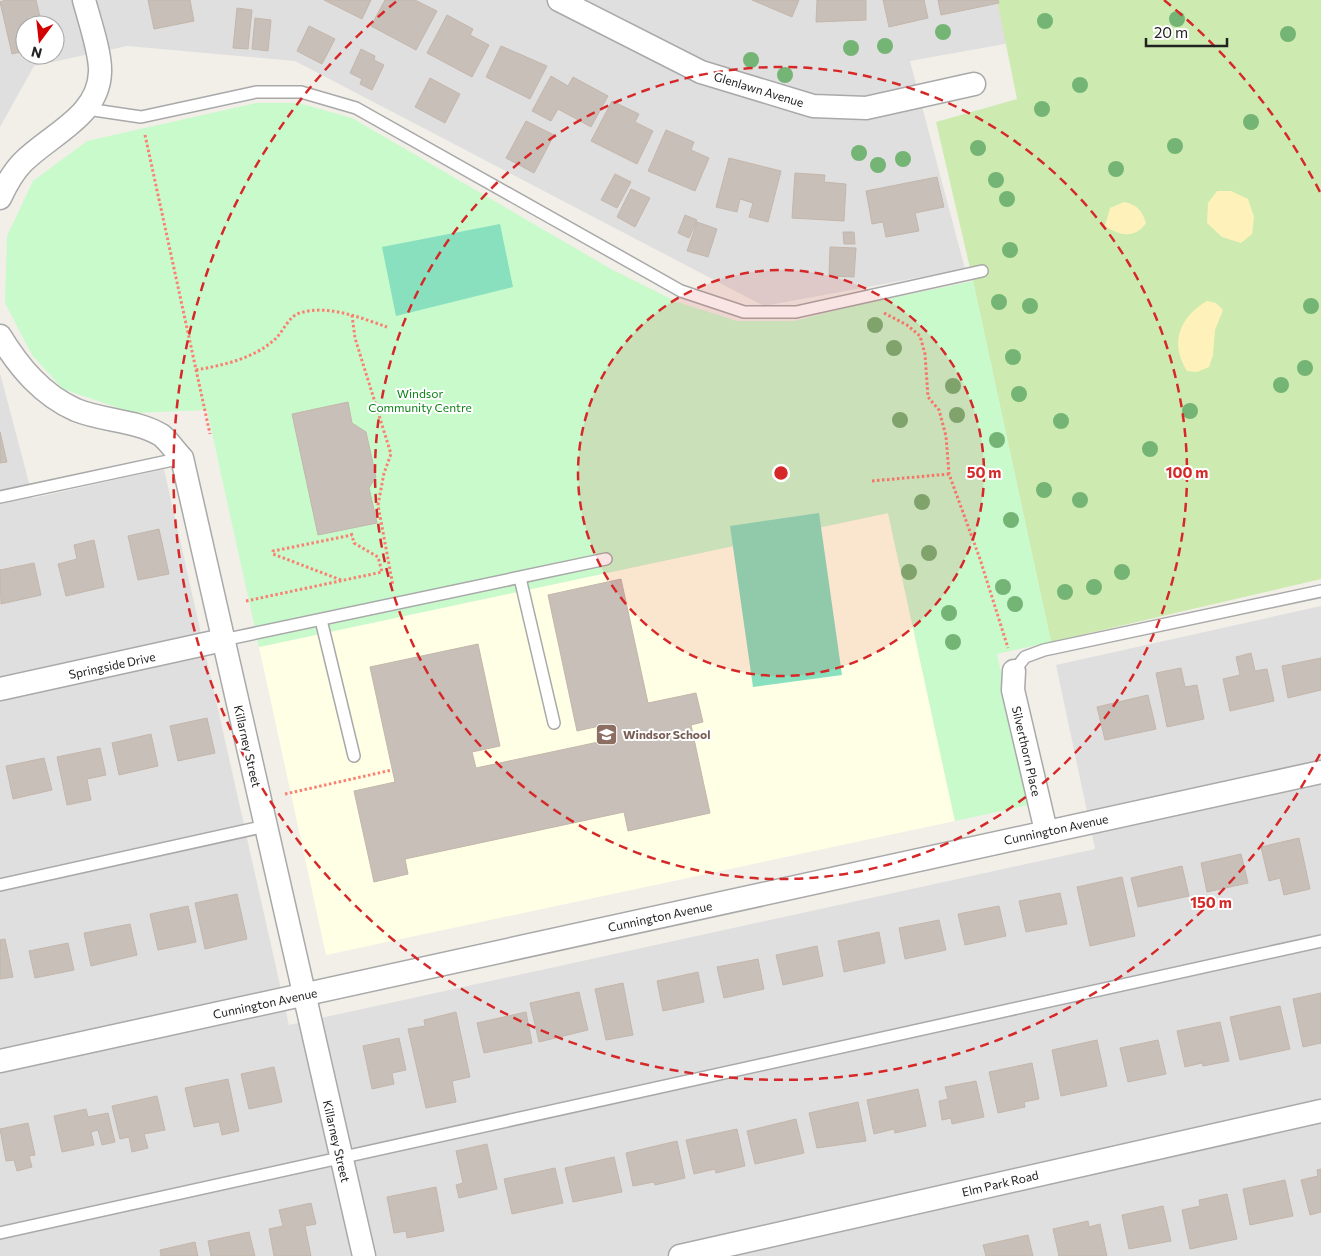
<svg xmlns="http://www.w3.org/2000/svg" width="1321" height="1256" font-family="Commissioner,sans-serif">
<rect width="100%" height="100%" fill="#f2efe9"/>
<g fill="#e0dfdf" fill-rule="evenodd">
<path d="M 0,0 L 1000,0 L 1010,43 L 910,61 L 965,269 L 764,306 L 295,61 L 127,46 L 34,66 L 0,127 ZM 25,25 L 55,25 L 55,55 L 25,55 Z"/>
<path d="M 0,373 L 33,498 L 164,469 L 289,1025 L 1095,849 L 1056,665 L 1321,606 L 1321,1256 L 0,1256 Z"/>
</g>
<path fill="#ffffe5" d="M 888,513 L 955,821 L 326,955 L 259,647 Z"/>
<path fill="#cdebb0" d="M 997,0 L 1321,0 L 1321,579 L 1051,642 L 973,281 L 936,122 L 1017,99 Z"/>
<g fill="#fff1ba">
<path d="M 1217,191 L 1231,191 L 1248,199 L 1254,217 L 1252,234 L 1241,243 L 1222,237 L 1207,223 L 1208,203 Z"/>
<path d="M 1124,202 C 1137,205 1142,210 1146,223 C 1135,239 1120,236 1105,226 L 1110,208 Z"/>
<path d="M 1207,301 L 1216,303 L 1223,310 L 1215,330 L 1213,355 L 1209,367 L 1197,372 L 1187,371 C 1169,342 1180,317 1207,301 Z"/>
</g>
<path fill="#c8facc" d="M 256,103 L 299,103 L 352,118 L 611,269 L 677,302 L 737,321 L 795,321 L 844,308 L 973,281 L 1051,642 L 997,654 L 1029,805 L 955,821 L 888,513 L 259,647 L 207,410 L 133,413 L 63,389 L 32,355 L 5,303 L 7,236 L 33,181 L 87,141 Z"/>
<g fill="#88e0be">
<path d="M 500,224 L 513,287 L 396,316 L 382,247 Z"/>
<path d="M 819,513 L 842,675 L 753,687 L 730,526 Z"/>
</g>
<g fill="#c7bfb8" stroke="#c4b6ab">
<path d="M 6,0 L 36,0 L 42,25 L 25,25 L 25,51 L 12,54 L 0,2 Z"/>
<path d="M 148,0 L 190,0 L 194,21 L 154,29 Z"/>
<path d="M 324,0 L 371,0 L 362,19 Z"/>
<path d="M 385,0 L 415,0 L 437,11 L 416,50 L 371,26 Z"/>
<path d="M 752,0 L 799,0 L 792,17 Z"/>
<path d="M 817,0 L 866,0 L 866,20 L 816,22 Z"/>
<path d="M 883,0 L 924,0 L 928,18 L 889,27 Z"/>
<path d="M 938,0 L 998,0 L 999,3 L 941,15 Z"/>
<path d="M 237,8 L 252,10 L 248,49 L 233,48 Z"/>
<path d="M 447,15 L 473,29 L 470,35 L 489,45 L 472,77 L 427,53 Z"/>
<path d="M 255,18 L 271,20 L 268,51 L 252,49 Z"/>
<path d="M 309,26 L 335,39 L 322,64 L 297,51 Z"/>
<path d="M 501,46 L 547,66 L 530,99 L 486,77 Z"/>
<path d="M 361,49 L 375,56 L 374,60 L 384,65 L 372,90 L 360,84 L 362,79 L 350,73 Z"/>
<path d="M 551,76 L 568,86 L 573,77 L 608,96 L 591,127 L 558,109 L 551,121 L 532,111 Z"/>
<path d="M 430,78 L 460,94 L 445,123 L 415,107 Z"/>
<path d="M 612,101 L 639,114 L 635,122 L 653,131 L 637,164 L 591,141 Z"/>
<path d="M 526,121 L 554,135 L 534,173 L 506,158 Z"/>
<path d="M 666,130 L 694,142 L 691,150 L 709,158 L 695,191 L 648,171 Z"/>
<path d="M 729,158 L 781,171 L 768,222 L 749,217 L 753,203 L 740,199 L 737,212 L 716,207 Z"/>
<path d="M 795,173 L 825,175 L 824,182 L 846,184 L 844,221 L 792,218 Z"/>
<path d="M 615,174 L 631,182 L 617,208 L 601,200 Z"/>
<path d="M 937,177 L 944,207 L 915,213 L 919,231 L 886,237 L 883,222 L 872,224 L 866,191 Z"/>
<path d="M 631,189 L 650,198 L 635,227 L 617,217 Z"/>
<path d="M 685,215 L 697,220 L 689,238 L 678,233 Z"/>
<path d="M 697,222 L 717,229 L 708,257 L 687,251 Z"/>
<path d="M 843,232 L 854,232 L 855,244 L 844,244 Z"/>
<path d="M 830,247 L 856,248 L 854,277 L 829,276 Z"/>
<path d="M 348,402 L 352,423 L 366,432 L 376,477 L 369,488 L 377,523 L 318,535 L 292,414 Z"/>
<path d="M 0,432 L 7,462 L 0,463 Z"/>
<path d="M 159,529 L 169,574 L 138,580 L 128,536 Z"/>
<path d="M 94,540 L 104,587 L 66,596 L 58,564 L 77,559 L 74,545 Z"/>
<path d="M 34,563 L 41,595 L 1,604 L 0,570 Z"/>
<path d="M 621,579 L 648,703 L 696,693 L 703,722 L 691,725 L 710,813 L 628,831 L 624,812 L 405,859 L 408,874 L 374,882 L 354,791 L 395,782 L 370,667 L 478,644 L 500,746 L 472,752 L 476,768 L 608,740 L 604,725 L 577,731 L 548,595 Z"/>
<path d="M 1251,653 L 1255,671 L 1267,669 L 1274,701 L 1230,711 L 1223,679 L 1240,675 L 1236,657 Z"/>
<path d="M 1321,658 L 1321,690 L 1288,698 L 1282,666 Z"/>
<path d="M 1181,668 L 1185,687 L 1197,685 L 1204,719 L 1167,727 L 1156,673 Z"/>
<path d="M 1148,695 L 1156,729 L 1105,740 L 1097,707 Z"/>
<path d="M 207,718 L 215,753 L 178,761 L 170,726 Z"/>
<path d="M 151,734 L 158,766 L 119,775 L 112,743 Z"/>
<path d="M 100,748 L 106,775 L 87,779 L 91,800 L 67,805 L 57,757 Z"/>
<path d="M 44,758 L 52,790 L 13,799 L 6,766 Z"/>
<path d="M 1299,838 L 1310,889 L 1284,895 L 1280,878 L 1269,881 L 1261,847 Z"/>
<path d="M 1241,854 L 1248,883 L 1207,892 L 1201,863 Z"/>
<path d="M 1182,866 L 1189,896 L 1138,907 L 1131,878 Z"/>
<path d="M 1122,877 L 1135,936 L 1090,946 L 1077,887 Z"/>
<path d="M 1060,893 L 1067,924 L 1026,932 L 1019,901 Z"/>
<path d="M 237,894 L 247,939 L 205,949 L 195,903 Z"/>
<path d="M 188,906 L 196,942 L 158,950 L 150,914 Z"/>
<path d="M 999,906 L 1006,936 L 965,945 L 958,914 Z"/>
<path d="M 939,920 L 946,950 L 905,959 L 899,928 Z"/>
<path d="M 130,924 L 137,955 L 91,966 L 84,933 Z"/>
<path d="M 879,932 L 885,963 L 844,972 L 838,941 Z"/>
<path d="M 5,939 L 13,977 L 0,979 L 0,940 Z"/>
<path d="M 68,943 L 74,970 L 35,978 L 29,951 Z"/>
<path d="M 817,946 L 823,976 L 783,985 L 776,955 Z"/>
<path d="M 758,959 L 764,989 L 724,998 L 717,967 Z"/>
<path d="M 698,972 L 704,1002 L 663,1011 L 657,981 Z"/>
<path d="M 623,983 L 633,1035 L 606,1040 L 595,989 Z"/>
<path d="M 579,992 L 588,1030 L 539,1042 L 530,1003 Z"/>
<path d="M 1321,993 L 1321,1043 L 1303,1047 L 1293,999 Z"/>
<path d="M 1280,1006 L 1290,1049 L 1240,1060 L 1230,1017 Z"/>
<path d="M 456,1012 L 470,1077 L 452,1081 L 456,1102 L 426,1108 L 408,1029 L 425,1026 L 424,1020 Z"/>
<path d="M 526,1012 L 532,1043 L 484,1053 L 477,1023 Z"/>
<path d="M 1220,1022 L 1229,1061 L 1203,1066 L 1202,1063 L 1185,1067 L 1177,1031 Z"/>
<path d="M 399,1038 L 406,1070 L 392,1073 L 394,1084 L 372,1089 L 363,1046 Z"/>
<path d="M 1097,1040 L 1107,1086 L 1061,1096 L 1052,1050 Z"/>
<path d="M 1158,1040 L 1166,1074 L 1128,1082 L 1120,1048 Z"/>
<path d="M 1032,1063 L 1039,1099 L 1024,1102 L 1025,1107 L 998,1113 L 989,1072 Z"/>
<path d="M 274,1067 L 282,1102 L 249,1109 L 241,1074 Z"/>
<path d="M 228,1079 L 239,1131 L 222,1135 L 219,1122 L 194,1127 L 185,1088 Z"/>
<path d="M 976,1081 L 984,1117 L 952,1124 L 951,1118 L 942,1120 L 939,1101 L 948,1099 L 945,1087 Z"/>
<path d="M 918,1089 L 926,1126 L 895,1133 L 894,1129 L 874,1134 L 867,1100 Z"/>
<path d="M 157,1096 L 165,1130 L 144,1134 L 148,1148 L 132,1152 L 129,1137 L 120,1139 L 112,1106 Z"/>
<path d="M 858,1102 L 866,1141 L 817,1148 L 809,1113 Z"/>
<path d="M 86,1109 L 88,1117 L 108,1113 L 115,1142 L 102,1145 L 98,1130 L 91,1132 L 94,1145 L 62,1152 L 54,1116 Z"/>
<path d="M 796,1119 L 804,1153 L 755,1164 L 747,1131 Z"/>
<path d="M 28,1123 L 35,1155 L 29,1156 L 32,1167 L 17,1171 L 14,1160 L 6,1161 L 0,1129 Z"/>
<path d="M 737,1129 L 745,1166 L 716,1173 L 715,1169 L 694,1174 L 686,1140 Z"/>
<path d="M 677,1141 L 685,1178 L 655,1185 L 654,1182 L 633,1186 L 626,1153 Z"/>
<path d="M 487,1144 L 497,1189 L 459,1198 L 456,1185 L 463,1183 L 456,1151 Z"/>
<path d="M 614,1157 L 622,1192 L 573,1202 L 565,1168 Z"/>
<path d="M 555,1168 L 563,1203 L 512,1214 L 504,1179 Z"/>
<path d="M 1321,1169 L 1321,1212 L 1310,1215 L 1301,1180 L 1318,1176 L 1317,1170 Z"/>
<path d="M 1285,1180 L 1293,1216 L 1250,1225 L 1243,1189 Z"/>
<path d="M 436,1187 L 444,1231 L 407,1238 L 406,1231 L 394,1233 L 387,1197 Z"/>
<path d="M 1227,1194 L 1237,1239 L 1190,1249 L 1182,1210 L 1200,1206 L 1199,1200 Z"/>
<path d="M 311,1203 L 316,1224 L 305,1226 L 311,1256 L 274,1256 L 269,1229 L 283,1226 L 279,1210 Z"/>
<path d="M 1163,1206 L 1171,1241 L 1129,1249 L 1122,1215 Z"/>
<path d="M 1088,1221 L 1089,1227 L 1100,1224 L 1107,1256 L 1059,1256 L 1053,1229 Z"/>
<path d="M 249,1232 L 255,1256 L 211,1256 L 208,1241 Z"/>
<path d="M 1028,1235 L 1033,1256 L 986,1256 L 983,1245 Z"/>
<path d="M 195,1242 L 198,1256 L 161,1256 L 160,1250 Z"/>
</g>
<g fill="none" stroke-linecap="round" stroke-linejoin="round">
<defs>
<g id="service">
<path d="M 87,109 L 141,117 L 256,92 L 301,92 L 356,108 L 681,291 L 744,312 L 796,312 L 982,271"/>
<path d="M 0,497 L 182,458"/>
<path d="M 520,578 L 554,723"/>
<path d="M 321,620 L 354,756"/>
<path d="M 223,640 L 606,559"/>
<path d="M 1014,671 L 1025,657 L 1044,650 L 1321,591"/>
<path d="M 0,885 L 266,826"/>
<path d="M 0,1233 L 1321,941"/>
</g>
<g id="minor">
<path d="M 559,0 L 701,72 L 813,106 L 866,108 L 974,84"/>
<path d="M 0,198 C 6,185 13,172 23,162 C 51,134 99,116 100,72 C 101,54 89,19 84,0"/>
<path d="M 0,336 C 19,367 42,395 76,410 C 103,421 136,420 161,435 C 168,440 175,451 182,458 L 364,1256"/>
<path d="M 1014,671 L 1013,690 L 1046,831"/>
<path d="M 0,689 L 223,640"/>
<path d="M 0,1061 L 1321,772"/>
<path d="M 680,1256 L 1321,1111"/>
</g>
</defs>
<use href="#service" stroke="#a9a9a9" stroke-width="14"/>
<use href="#minor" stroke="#a9a9a9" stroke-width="25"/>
<g stroke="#fa8072" stroke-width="3" stroke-dasharray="2.5 2.5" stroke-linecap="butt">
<path d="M 145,135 L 210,434"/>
<path d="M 884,313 L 907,325 L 920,336 L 925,354 L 928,397 L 939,410 L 946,436 L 949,474 L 980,559 L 1008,648"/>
<path d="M 352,315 L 355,338 L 391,454 L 384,473 L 378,505 L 393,586"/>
<path d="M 196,370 C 223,365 253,359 274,340 C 283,333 288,316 300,313 C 328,304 361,318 387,327"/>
<path d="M 872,481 L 949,474"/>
<path d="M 341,580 L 273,554 L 273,551 L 352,535"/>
<path d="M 246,601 L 382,572 L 378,557 L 354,543 L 351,532"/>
<path d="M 285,794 L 392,770"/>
</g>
<use href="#service" stroke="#fff" stroke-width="11"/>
<use href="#minor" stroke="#fff" stroke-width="22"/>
</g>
<g fill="#74b475">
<circle cx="1177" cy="19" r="8"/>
<circle cx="1045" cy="21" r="8"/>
<circle cx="943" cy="32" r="8"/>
<circle cx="1288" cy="34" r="8"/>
<circle cx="885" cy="46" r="8"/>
<circle cx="851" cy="48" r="8"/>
<circle cx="751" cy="60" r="8"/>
<circle cx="785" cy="75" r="8"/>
<circle cx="1080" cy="85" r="8"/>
<circle cx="1042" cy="109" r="8"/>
<circle cx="1251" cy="122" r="8"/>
<circle cx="1175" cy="146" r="8"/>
<circle cx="978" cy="148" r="8"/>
<circle cx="859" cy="153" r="8"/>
<circle cx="903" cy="159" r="8"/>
<circle cx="878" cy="165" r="8"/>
<circle cx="1116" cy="169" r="8"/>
<circle cx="996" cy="180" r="8"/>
<circle cx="1007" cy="199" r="8"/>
<circle cx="1010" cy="250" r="8"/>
<circle cx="999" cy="302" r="8"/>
<circle cx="1030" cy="306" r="8"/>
<circle cx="1311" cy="306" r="8"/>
<circle cx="875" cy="325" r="8"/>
<circle cx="894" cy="348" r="8"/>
<circle cx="1013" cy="357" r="8"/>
<circle cx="1305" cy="368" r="8"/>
<circle cx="1281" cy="385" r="8"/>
<circle cx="953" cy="386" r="8"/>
<circle cx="1019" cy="394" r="8"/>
<circle cx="1190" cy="411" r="8"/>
<circle cx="957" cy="415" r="8"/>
<circle cx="900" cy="420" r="8"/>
<circle cx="1061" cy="421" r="8"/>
<circle cx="997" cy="440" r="8"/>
<circle cx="1150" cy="449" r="8"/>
<circle cx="1044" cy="490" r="8"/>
<circle cx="1080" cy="500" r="8"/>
<circle cx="922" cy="502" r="8"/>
<circle cx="1011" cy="520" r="8"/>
<circle cx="929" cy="553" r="8"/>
<circle cx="909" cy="572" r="8"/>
<circle cx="1122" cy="572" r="8"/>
<circle cx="1003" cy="587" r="8"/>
<circle cx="1094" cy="587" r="8"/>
<circle cx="1065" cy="592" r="8"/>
<circle cx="1015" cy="604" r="8"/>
<circle cx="949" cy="613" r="8"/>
<circle cx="953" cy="642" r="8"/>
</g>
<circle cx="781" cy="473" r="203" fill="#d62828" fill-opacity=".12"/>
<g fill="none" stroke="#d62828" stroke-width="2.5" stroke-dasharray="9 6">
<circle cx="781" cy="473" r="203"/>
<circle cx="781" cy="473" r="406"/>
<path d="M1320 754A608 608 0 1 1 398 0M1164 0A608 608 0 0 1 1320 192"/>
</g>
<defs>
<symbol id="school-square" viewBox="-11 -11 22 22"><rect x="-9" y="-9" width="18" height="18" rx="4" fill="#8d6e63" stroke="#fff"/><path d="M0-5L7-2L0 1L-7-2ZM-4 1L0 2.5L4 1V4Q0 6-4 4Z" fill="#fff"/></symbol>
</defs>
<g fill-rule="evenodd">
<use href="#school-square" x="594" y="722" width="25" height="25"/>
</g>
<g text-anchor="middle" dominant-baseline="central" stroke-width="4" stroke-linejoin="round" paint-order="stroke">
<g font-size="12" fill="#222" stroke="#fff">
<text transform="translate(759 89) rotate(17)">Glenlawn Avenue</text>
<text transform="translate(112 665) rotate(-12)">Springside Drive</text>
<text transform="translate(248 746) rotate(77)">Killarney Street</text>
<text transform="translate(1027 751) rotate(77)">Silverthorn Place</text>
<text transform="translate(1056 829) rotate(-12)">Cunnington Avenue</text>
<text transform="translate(660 916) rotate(-12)">Cunnington Avenue</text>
<text transform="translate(265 1003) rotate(-12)">Cunnington Avenue</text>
<text transform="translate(337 1141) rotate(77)">Killarney Street</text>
<text transform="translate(1000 1183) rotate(-13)">Elm Park Road</text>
</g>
<g font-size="12" fill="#0c8416" stroke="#fff">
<text x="420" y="393">Windsor<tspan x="420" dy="14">Community Centre</tspan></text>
</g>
<g font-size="12" font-weight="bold" fill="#785e54" stroke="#fff" text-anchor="start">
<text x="623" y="734">Windsor School</text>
</g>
</g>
<circle cx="781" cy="473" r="8" fill="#d62828" stroke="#fff" stroke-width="2.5"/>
<g font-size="15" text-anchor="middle" font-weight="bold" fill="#d62828" stroke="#fff" stroke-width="4" stroke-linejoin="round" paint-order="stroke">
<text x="984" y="478">50 m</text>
<text x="1187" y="478">100 m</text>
<text x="1211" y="908">150 m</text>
</g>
<g transform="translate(40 40) rotate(195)"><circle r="24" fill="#ffffff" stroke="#a7a7a7"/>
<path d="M0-4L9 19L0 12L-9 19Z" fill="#d40000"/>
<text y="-8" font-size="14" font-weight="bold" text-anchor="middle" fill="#222222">N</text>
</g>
<path d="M1146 38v8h81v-8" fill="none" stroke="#222222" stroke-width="2.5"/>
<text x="1154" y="38" font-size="15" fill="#222222" stroke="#ffffff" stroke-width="4" paint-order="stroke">20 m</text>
</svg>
